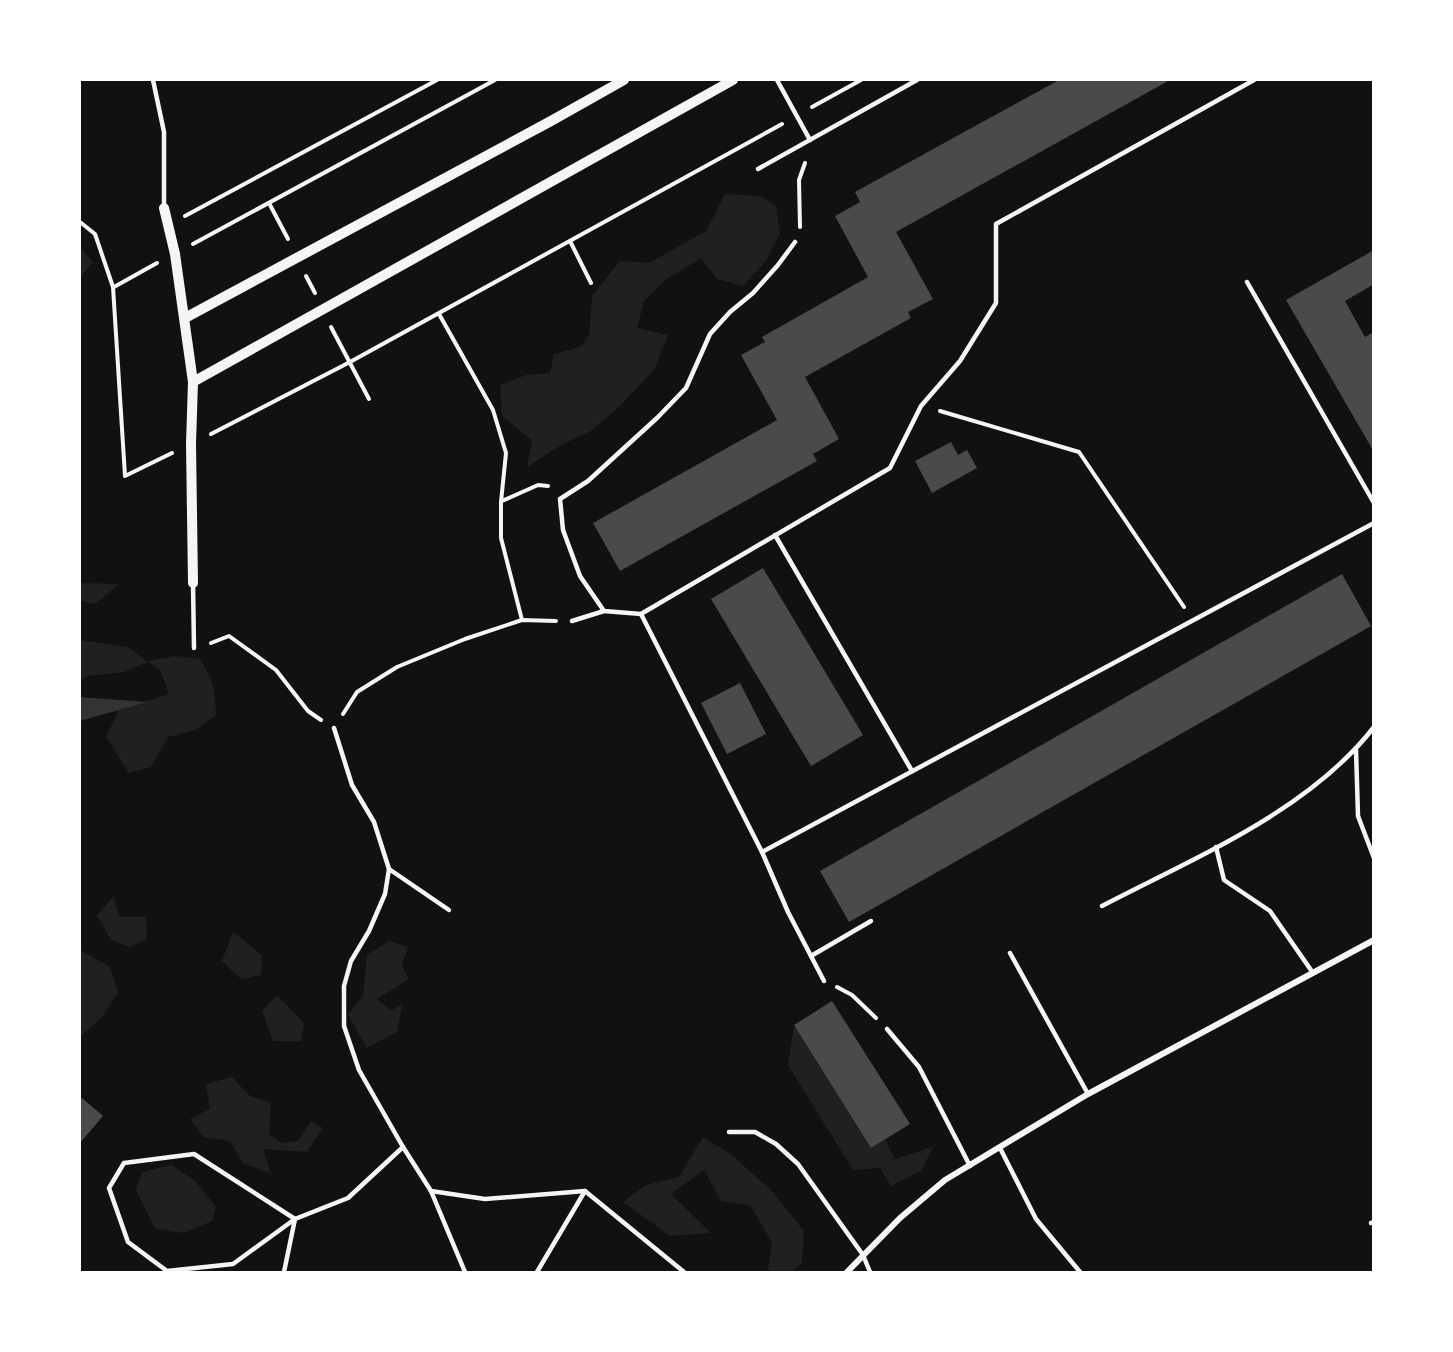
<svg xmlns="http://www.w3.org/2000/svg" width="1453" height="1352" font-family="Commissioner,sans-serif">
<rect width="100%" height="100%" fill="#111"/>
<g fill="#202020">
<path d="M 725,194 L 760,196 L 776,206 L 780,234 L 766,261 L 743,286 L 717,279 L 701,258 L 667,279 L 644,301 L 637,328 L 668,335 L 654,370 L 621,405 L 591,431 L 563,444 L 527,467 L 532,440 L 502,416 L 500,385 L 526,375 L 550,373 L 554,354 L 580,347 L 589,335 L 592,296 L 620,261 L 649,263 L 706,231 Z"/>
<path d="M 80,247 L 93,262 L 80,278 Z"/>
<path d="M 80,583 L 119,584 L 95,604 L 80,601 Z"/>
<path d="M 80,640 L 128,647 L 146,661 L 177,656 L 200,659 C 214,681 215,689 216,715 L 196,730 L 168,737 L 151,767 L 129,773 L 106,737 L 119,710 L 169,694 L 160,670 L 148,662 L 124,672 L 88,676 L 80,681 Z"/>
<path d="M 113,897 L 120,917 L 146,917 L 147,939 L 130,947 L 111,940 L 97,915 Z"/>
<path d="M 233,932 L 262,955 L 261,975 L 241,979 L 222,961 Z"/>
<path d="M 389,941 L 408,947 L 402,966 L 409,979 L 377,999 L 391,1010 L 402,1005 L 397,1032 L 367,1048 L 348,1015 L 363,995 L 367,955 Z"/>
<path d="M 82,951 L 110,967 L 118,992 L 103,1016 L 80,1037 L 80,952 Z"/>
<path d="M 277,995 L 304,1023 L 301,1041 L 273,1041 L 262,1011 Z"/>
<path d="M 794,1025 L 871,1148 L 885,1140 L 895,1159 L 933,1147 L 921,1171 L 891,1186 L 880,1168 L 853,1170 L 788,1065 Z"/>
<path d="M 232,1077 L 250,1096 L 271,1103 L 269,1134 L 282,1143 L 298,1141 L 311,1121 L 323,1128 L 307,1152 L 263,1149 L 271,1174 L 243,1163 L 230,1141 L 203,1137 L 190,1119 L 210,1109 L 206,1084 Z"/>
<path d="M 703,1137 L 732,1155 L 770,1189 L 804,1231 L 802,1263 L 793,1272 L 772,1272 L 768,1270 L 772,1242 L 750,1205 L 721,1201 L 704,1170 L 671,1194 L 711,1233 L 670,1236 L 623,1202 L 646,1185 L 679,1177 Z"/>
<path d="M 172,1165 L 196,1182 L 216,1207 L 212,1221 L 183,1233 L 155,1228 L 136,1190 L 142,1172 Z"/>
</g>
<path fill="#333" d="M 80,697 L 147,702 L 80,721 Z"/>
<g fill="#4a4a4a">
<path d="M 1059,80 L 1170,80 L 896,232 L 933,299 L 908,312 L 911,318 L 805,377 L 839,439 L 813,454 L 817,461 L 620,571 L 593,523 L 777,420 L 741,355 L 765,342 L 762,337 L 868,277 L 835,216 L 860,202 L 855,192 Z"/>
<path d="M 1374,250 L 1374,284 L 1345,301 L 1365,337 L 1374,332 L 1374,452 L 1286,300 Z"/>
<path d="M 951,442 L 958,455 L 967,450 L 977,468 L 932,493 L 915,461 Z"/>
<path d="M 763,568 L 863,735 L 811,766 L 711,599 Z"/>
<path d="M 1342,574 L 1371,626 L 849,922 L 820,871 Z"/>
<path d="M 740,683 L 766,734 L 727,754 L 701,703 Z"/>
<path d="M 832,1001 L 910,1124 L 871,1148 L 794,1025 Z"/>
<path d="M 82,1098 L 103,1116 L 80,1143 L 80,1101 Z"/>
</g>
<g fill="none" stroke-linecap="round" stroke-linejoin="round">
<g stroke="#f5f5f5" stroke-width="4">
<path d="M 812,107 L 861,80"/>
<path d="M 269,203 L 288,239"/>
<path d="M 185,216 L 437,80"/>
<path d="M 80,222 L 95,234 L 113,287 L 125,476 L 172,453"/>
<path d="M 800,227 L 799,180 L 805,163"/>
<path d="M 570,241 L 591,283"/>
<path d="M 193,244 L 495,80"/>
<path d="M 306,276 L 315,293"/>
<path d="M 114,287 L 157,263"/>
<path d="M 439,314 L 493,410 L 506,453 L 501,502 L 501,538 L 522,620"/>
<path d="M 331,327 L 369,399"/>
<path d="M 940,411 L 1079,452 L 1184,607"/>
<path d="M 211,434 L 350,362 L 782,124"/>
<path d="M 502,501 L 538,485 L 548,486"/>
<path d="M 211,643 L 229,636 L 276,670 L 308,711 L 321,720"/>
<path d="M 343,714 L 357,692 L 397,667 L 465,639 L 522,620 L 556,621"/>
<path d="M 837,987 L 852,995 L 876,1018"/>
</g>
<g stroke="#f5f5f5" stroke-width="4.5">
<path d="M 153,80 L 164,132 L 164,208"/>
<path d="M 777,80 L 810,140"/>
<path d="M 758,169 L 917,80"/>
<path d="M 795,242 L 778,265 L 753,293 L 730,312 L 710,334 L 686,388 L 657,418 L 588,481 L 560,499 L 563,530 L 580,576 L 604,611 L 641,614 L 890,468 L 921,406 L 960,361 L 996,303 L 996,224 L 1254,80"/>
<path d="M 1247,282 L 1374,503"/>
<path d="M 775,535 L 912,771"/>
<path d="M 193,583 L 194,648"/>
<path d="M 641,614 L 762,852 L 788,912 L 824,981"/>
<path d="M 572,621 L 604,611"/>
<path d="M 334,728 L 352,785 L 374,822 L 389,869 L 385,894 L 369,931 L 351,961 L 344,986 L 344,1026 L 359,1070 L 403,1147 L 431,1191 L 465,1272"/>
<path d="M 1356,750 L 1358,816 L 1374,858"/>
<path d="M 1216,847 L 1224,880 L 1270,911 L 1313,973"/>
<path d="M 762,852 L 1374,523"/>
<path d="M 389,869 L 449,910"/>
<path d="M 1102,906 C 1194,858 1309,811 1374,727"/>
<path d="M 1010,953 L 1088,1094"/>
<path d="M 811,956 L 871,921"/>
<path d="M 887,1029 L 919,1067 L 970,1166"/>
<path d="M 729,1132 L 755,1132 L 776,1144 L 798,1164 L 863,1255 L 870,1272"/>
<path d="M 1000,1148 L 1036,1219 L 1080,1272"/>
<path d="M 431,1191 L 485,1199 L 585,1191 L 684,1272"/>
<path d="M 1371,1223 L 1374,1222"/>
<path d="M 284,1272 L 295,1219 L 194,1154 L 124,1163 L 109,1188 L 128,1242 L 167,1271 L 233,1264 L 295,1219 L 348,1198 L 403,1147"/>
<path d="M 537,1272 L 585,1191"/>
</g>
<path stroke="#f5f5f5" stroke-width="6" d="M 847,1272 L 900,1218 L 945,1180 L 1088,1094 L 1374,940"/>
<g stroke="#f5f5f5" stroke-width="10">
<path d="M 164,208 L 175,254 L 193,382 L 191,444 L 193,583"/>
<path d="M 185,318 L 551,121 L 624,80"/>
<path d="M 193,382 L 733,80"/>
</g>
</g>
<rect width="1453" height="1352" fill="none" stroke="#ffffff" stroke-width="162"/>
</svg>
